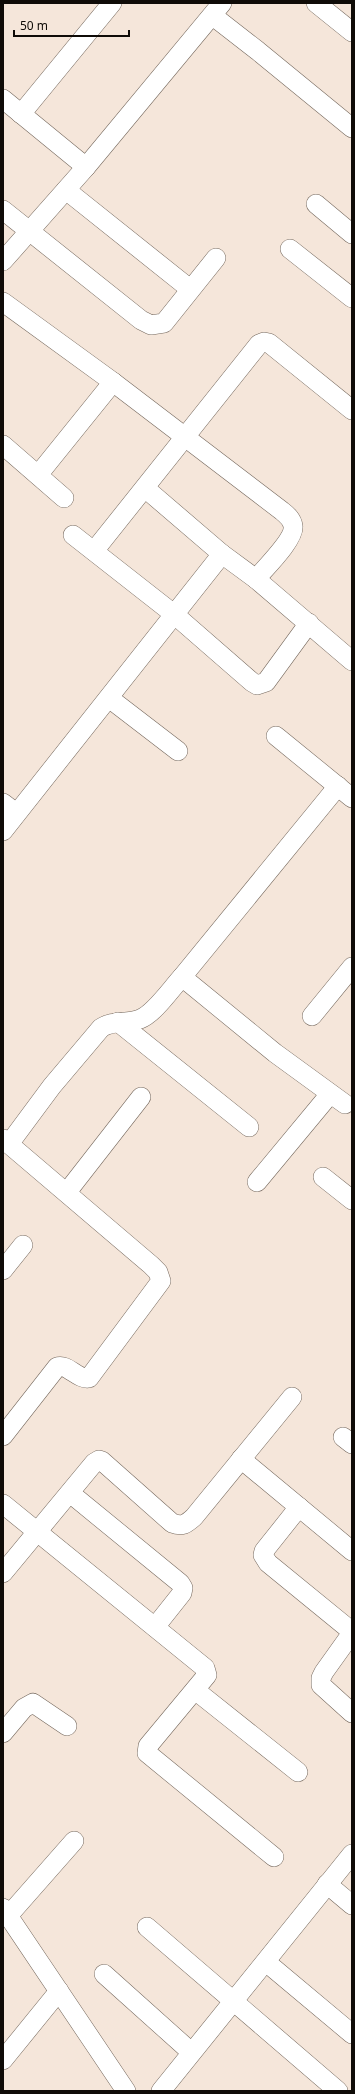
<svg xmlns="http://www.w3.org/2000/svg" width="355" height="2094" font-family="'Noto Sans',sans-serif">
<rect width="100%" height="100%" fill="#f5e6da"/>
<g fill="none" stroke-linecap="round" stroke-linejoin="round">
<defs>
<g id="minor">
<path d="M 316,3 L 352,32"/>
<path d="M 213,16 L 258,51 L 352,128"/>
<path d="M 3,99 L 86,167 L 222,3"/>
<path d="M 21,114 L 112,3"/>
<path d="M 66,190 L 190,289"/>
<path d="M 316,204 L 352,234"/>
<path d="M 3,210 L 141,320 L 151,325 L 164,323 L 216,258"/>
<path d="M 290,249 L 352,298"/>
<path d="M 3,261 L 86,167"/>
<path d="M 3,302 L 113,382 L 38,475"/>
<path d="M 113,382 L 282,511 C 287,515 292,519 293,526 C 295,539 265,568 256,579 L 222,554 L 145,488"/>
<path d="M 3,445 L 64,498"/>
<path d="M 73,535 L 175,615 L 252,682 L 257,685 L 266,682 L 309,623"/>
<path d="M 94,551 L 259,344 L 264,342 L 269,343 L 352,410"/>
<path d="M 256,579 L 352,661"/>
<path d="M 109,698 L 178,751"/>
<path d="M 276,736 L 352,798"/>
<path d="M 3,803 L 16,813"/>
<path d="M 3,831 L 222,554"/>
<path d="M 182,977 L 338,786"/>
<path d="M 312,1016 L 352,967"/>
<path d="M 118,1022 L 249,1127"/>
<path d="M 3,1139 L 151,1265 L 158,1272 L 161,1281 L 89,1378 C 78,1380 67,1363 57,1367 L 3,1436"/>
<path d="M 9,1144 L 52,1086 L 101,1028 C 113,1020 127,1024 140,1019 C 154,1014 171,989 182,977 L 275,1053 L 345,1104"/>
<path d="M 323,1177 L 352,1200"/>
<path d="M 257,1182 L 330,1094"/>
<path d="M 67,1192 L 141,1097"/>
<path d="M 3,1270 L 23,1245"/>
<path d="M 343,1437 L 352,1444"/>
<path d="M 241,1459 L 352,1551"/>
<path d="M 70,1493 L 180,1583 L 183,1588 L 182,1593 L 155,1627"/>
<path d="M 3,1504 L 205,1668 L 207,1675 L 148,1746 L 147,1753 L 274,1857"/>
<path d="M 299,1507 L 264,1551 L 263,1555 L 268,1563 L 350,1630 L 349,1637 L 324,1672 L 321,1678 L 321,1685 L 352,1713"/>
<path d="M 3,1573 L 94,1463 L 99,1460 L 102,1461 L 172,1523 C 183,1527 186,1524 194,1517 L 292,1397"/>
<path d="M 195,1690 L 298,1772"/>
<path d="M 3,1733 L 24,1708 L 33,1703 L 67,1726"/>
<path d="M 327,1884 L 352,1905"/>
<path d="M 3,1908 L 126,2091"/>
<path d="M 8,1916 L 74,1841"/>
<path d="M 147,1927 L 338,2091"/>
<path d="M 266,1962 L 352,2034"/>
<path d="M 104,1974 L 191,2052"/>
<path d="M 3,2060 L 59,1991"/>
<path d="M 161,2091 L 352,1854"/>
</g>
</defs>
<use href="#minor" stroke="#75685d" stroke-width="20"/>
<use href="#minor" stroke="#fff" stroke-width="19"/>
</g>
<rect width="355" height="2094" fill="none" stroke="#0f0b07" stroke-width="8"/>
<path d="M14 30v6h115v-6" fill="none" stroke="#0f0b07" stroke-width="2"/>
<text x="20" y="30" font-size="12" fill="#0f0b07" stroke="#f5e6da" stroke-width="3" paint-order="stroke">50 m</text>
</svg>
